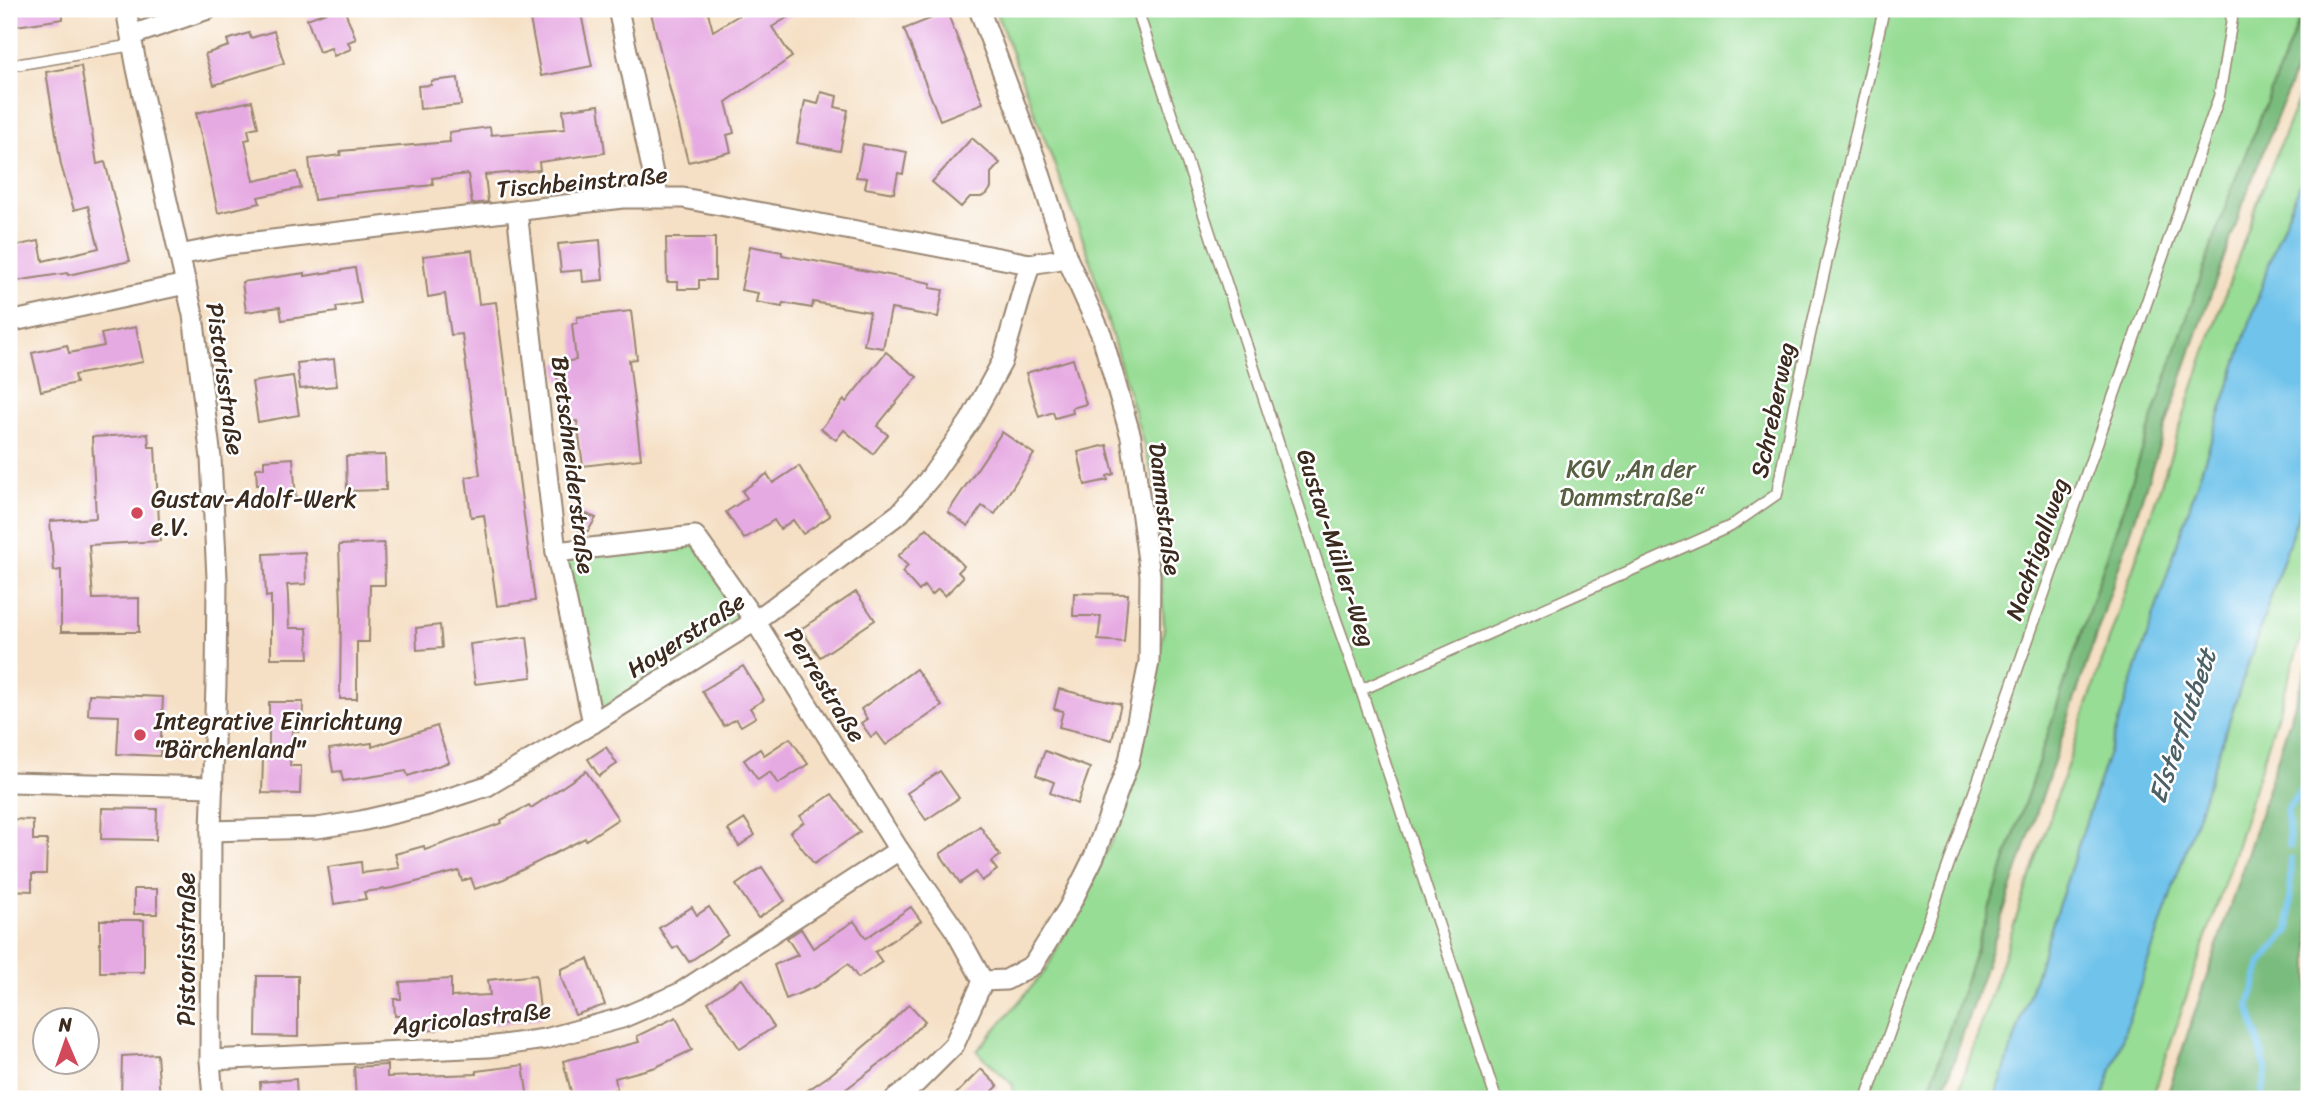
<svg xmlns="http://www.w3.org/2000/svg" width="2318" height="1108" font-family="Sriracha,sans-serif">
<rect width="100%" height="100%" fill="#fff"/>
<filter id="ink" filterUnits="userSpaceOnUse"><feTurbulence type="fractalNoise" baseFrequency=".0143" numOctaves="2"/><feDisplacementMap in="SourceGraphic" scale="14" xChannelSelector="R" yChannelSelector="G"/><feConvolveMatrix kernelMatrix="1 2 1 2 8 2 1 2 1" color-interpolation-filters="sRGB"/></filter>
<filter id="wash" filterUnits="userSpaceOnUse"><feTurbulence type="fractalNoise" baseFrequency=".00686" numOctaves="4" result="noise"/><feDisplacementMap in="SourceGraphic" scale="28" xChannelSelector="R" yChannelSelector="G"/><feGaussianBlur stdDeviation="1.57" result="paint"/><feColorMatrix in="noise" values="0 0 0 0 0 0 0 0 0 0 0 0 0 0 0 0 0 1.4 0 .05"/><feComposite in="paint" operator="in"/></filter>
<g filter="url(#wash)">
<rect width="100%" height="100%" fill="#f5e0c5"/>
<g fill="#98dd95" stroke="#6a845a" stroke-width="2">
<path d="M 995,9 L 2304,9 L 2233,185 L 2178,343 L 1926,1099 L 1012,1099 L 1013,1085 L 977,1051 L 1046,970 L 1112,840 L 1150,718 L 1164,627 L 1156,487 L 1087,250 Z"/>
<path d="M 2309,72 L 2309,162 L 2274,249 L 1995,1099 L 1956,1099 L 2205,352 L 2260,195 Z"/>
<path d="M 2309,483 L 2309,613 L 2235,851 L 2152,1099 L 2102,1099 Z"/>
<path d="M 695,536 L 755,621 L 593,723 L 556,552 Z"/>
</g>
<g fill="#7abc7e" stroke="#5a734e" stroke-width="2">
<path d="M 2304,9 L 2309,9 L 2309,36 L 2248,190 L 2192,348 L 1941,1099 L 1926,1099 L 2178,343 L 2233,185 Z"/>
<path d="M 2309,659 L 2309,1099 L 2166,1099 L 2247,855 Z"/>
</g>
<path fill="#6fc3eb" stroke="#557684" stroke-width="2" d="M 2309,162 L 2309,483 L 2102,1099 L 1995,1099 L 2274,249 Z"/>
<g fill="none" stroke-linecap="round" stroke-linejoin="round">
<g stroke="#6fc3eb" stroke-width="7">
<path d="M 2290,846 L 2287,810 L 2309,779"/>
<path d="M 2261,1099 L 2266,1070 L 2249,1006 L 2262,961 L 2289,930 L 2291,859"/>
</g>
</g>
<g id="blocks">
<g fill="#e6aae2">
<path d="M 9,9 L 62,9 L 63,19 L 9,27 Z"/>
<path d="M 334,9 L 344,9 L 356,39 L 348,42 L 351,49 L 334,56 L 331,48 L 319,52 L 307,19 Z"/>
<path d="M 528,9 L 580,9 L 592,66 L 541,76 Z"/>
<path d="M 650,9 L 707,9 L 713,31 L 749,9 L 801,9 L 772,27 L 792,57 L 726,102 L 734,133 L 727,135 L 731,152 L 688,162 Z"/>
<path d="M 947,12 L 983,103 L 940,120 L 904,29 Z"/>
<path d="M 274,31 L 284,63 L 214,85 L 205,54 L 229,46 L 227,40 L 249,33 L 251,38 Z"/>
<path d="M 81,66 L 97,164 L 105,162 L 130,261 L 68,275 L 67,273 L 9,282 L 9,247 L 39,241 L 43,261 L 99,248 L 88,206 L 74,210 L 61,165 L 46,72 Z"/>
<path d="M 458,78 L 461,105 L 420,109 L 418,86 L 431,85 L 431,81 Z"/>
<path d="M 821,92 L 837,96 L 835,107 L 848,110 L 840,151 L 797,143 L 805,101 L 818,104 Z"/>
<path d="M 252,101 L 258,127 L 248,129 L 250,139 L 245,140 L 254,181 L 297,172 L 301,188 L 258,197 L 260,203 L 218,213 L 196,113 Z"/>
<path d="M 599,105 L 605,153 L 539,162 L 540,170 L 485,175 L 488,202 L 472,204 L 468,174 L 432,178 L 433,185 L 335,195 L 335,197 L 314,200 L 309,159 L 341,155 L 340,151 L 450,142 L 449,132 L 490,127 L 491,135 L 565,129 L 563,110 Z"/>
<path d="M 972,138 L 1000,163 L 991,173 L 991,188 L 987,194 L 981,197 L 970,197 L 961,207 L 932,182 Z"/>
<path d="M 863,144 L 907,152 L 903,174 L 898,173 L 894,193 L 865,188 L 867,178 L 856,177 Z"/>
<path d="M 666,238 L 715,238 L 715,280 L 699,280 L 699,289 L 678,289 L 678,282 L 667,282 Z"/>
<path d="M 600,240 L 603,280 L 583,282 L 582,270 L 561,272 L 558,244 Z"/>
<path d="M 750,246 L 782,252 L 782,255 L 931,283 L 930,288 L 943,290 L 938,317 L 891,309 L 883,348 L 864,345 L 870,312 L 813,302 L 812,308 L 783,303 L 782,307 L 756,302 L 758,293 L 741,290 Z"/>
<path d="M 472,250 L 479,304 L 496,302 L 535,601 L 497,606 L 484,515 L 471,517 L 466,477 L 480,475 L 462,334 L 451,335 L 445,294 L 428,297 L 423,256 Z"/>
<path d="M 355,268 L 361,303 L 336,307 L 337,312 L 282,320 L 280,307 L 246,312 L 242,282 L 305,273 L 305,276 Z"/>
<path d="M 631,311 L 637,359 L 629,360 L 641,459 L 583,466 L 577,421 L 568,422 L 563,381 L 558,381 L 556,363 L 576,360 L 572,324 L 577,323 L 577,317 Z"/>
<path d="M 136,327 L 143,362 L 74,375 L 76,383 L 41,391 L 32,353 L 67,345 L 69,353 L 104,346 L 101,334 Z"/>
<path d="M 886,352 L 917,377 L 877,426 L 888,435 L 873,454 L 844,430 L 836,440 L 821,429 L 844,400 L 846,402 Z"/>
<path d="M 334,359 L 337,386 L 300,389 L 297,363 Z"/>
<path d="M 1073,359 L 1086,404 L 1072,408 L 1073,413 L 1055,418 L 1053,412 L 1039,417 L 1026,373 Z"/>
<path d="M 293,376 L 299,415 L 258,422 L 252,382 Z"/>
<path d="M 1002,432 L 1034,454 L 995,514 L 982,506 L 968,526 L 948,512 Z"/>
<path d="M 148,434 L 149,447 L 155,447 L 160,541 L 89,545 L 93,599 L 139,598 L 139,632 L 61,632 L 61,570 L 54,571 L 50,521 L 96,518 L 92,437 Z"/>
<path d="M 1107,445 L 1114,474 L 1107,476 L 1108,480 L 1085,485 L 1078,452 Z"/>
<path d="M 385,455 L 386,490 L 347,491 L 346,456 Z"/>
<path d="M 293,458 L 296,499 L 263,502 L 262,485 L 257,485 L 256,468 L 264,468 L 264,460 Z"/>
<path d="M 799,466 L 830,516 L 803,534 L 793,520 L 780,529 L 774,520 L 744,539 L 726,512 L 747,498 L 742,491 L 767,474 L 773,483 Z"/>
<path d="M 577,510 L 596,518 L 588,531 L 580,531 L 574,525 Z"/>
<path d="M 927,528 L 964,566 L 958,572 L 963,577 L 945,596 L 938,589 L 932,595 L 924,586 L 919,591 L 902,572 L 908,566 L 898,556 Z"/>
<path d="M 384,543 L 385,585 L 370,585 L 369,642 L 357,642 L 357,699 L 340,699 L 341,608 L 339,545 Z"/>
<path d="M 305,552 L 306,584 L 287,585 L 288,596 L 289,628 L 307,628 L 309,658 L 271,658 L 271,596 L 266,597 L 264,554 Z"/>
<path d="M 856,592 L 875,620 L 820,657 L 801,629 Z"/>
<path d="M 1074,593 L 1128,594 L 1124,642 L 1098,640 L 1101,616 L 1073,616 Z"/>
<path d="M 440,625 L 442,648 L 417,650 L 416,628 Z"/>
<path d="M 527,637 L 532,677 L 475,684 L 470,644 Z"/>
<path d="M 743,666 L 764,700 L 750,708 L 756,717 L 741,726 L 736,719 L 724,726 L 702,691 Z"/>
<path d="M 916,669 L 942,706 L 886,745 L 877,733 L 871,737 L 861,723 L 867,719 L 861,709 Z"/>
<path d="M 1059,689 L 1121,704 L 1112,740 L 1059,727 L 1063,711 L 1054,709 Z"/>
<path d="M 89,694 L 163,697 L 160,756 L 117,754 L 119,716 L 88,715 Z"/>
<path d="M 269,702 L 303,702 L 302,731 L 292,731 L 290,766 L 301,766 L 300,794 L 262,793 L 263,758 L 269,758 Z"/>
<path d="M 437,726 L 449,762 L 408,776 L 406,771 L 343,781 L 341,771 L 333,772 L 329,749 L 372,743 L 372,747 Z"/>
<path d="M 790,738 L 808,764 L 778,784 L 770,772 L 758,780 L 744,760 L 760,749 L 764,755 Z"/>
<path d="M 606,747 L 617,764 L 599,776 L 588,759 Z"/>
<path d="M 1045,751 L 1090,768 L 1077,804 L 1050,793 L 1054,782 L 1036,775 Z"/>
<path d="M 586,771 L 618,819 L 586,840 L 585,838 L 504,879 L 475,889 L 471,878 L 462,881 L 459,871 L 393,888 L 364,892 L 366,899 L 334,904 L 328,867 L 361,862 L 362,873 L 399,868 L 395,854 L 424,846 L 425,850 L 502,823 L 501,820 L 529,805 L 531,808 Z"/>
<path d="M 940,771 L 959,798 L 926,820 L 907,793 Z"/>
<path d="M 832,794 L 860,832 L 814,864 L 790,832 L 804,822 L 800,816 Z"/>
<path d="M 102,808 L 157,809 L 156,840 L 101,839 Z"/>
<path d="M 10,819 L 33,820 L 33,840 L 47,840 L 46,874 L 32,874 L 32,891 L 9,890 Z"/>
<path d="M 745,819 L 755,835 L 739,846 L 728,830 Z"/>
<path d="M 980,826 L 1000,856 L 991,862 L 997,870 L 982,881 L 976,872 L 960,883 L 940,854 Z"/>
<path d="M 762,867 L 785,901 L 758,918 L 736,885 Z"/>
<rect x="134" y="889" width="23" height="25"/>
<path d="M 692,907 L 697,915 L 709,907 L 728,935 L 689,962 L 678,946 L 673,949 L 659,928 Z"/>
<path d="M 911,907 L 921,921 L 875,952 L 882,962 L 858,978 L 848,964 L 817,986 L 786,999 L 774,965 L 798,955 L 787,938 L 801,929 L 813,948 L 854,921 L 866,938 Z"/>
<rect x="100" y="920" width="44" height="52"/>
<path d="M 588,959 L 605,1005 L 575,1015 L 561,977 L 561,969 Z"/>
<path d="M 536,975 L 541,1019 L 494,1025 L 493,1020 L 437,1026 L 437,1030 L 417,1031 L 416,1027 L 403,1027 L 402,1016 L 395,1016 L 394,999 L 401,999 L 400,982 L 451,979 L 451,997 L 490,995 L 488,980 Z"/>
<path d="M 257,976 L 298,976 L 298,1037 L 256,1036 Z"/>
<path d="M 742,979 L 774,1027 L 740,1049 L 708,1002 Z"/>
<path d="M 909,1004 L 925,1021 L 891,1055 L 833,1099 L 795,1099 L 830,1075 L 880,1033 Z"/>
<path d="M 676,1017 L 692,1050 L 656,1067 L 615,1078 L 617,1089 L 573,1099 L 563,1061 L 639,1042 L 637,1036 Z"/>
<path d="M 157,1054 L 160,1099 L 121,1099 L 122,1056 Z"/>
<path d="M 387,1065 L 387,1077 L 477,1074 L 476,1071 L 523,1065 L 528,1099 L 356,1099 L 354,1067 Z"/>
<path d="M 981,1069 L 998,1086 L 985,1099 L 951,1099 Z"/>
<path d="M 296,1079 L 297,1099 L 261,1099 L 260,1082 Z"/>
</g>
</g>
</g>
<g filter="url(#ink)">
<use href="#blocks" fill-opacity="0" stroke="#988572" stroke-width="2"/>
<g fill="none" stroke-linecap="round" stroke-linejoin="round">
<defs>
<g id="lane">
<path d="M 1137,9 L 1336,620 L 1361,690 L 1496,1099"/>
<path d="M 9,66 L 133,45"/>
<path d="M 1361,690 L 1731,526 L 1777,494 L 1794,405 L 1884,9"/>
<path d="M 1866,1099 L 2219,97 L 2232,19 L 2229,9"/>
</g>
<g id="street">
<path d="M 126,9 L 137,69 L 193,315 L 211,458 L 217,578 L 216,684 L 211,831 L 210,1060 L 213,1099"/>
<path d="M 618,9 L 658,197"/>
<path d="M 979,9 L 1035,158 L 1067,258 L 1102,336 L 1131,437 L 1150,575 L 1149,662 L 1129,761 L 1094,857 L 1069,907 L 1033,965 L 1006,980 L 983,981"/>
<path d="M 132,35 L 208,9"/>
<path d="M 517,211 L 556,552 L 593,723"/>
<path d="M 180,255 L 229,245 L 623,198 L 683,198 L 1030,264 L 1067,258"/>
<path d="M 9,322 L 186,284"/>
<path d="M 556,552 L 695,536 L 755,621 L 899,850 L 955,930 L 983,981"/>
<path d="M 9,782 L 213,787"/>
<path d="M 211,831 L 317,828 L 361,821 L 425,806 L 487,786 L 593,723 L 755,621 L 900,513 L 930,478 L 970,421 L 1002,362 L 1030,264"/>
<path d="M 210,1060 L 488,1047 L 545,1039 L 622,1018 L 680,993 L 899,850"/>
<path d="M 895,1099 L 916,1083 L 954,1045 L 983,981"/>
</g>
</defs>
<use href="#lane" stroke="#988572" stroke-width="13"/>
<use href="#street" stroke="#988572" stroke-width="23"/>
<use href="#lane" stroke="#fff" stroke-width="10"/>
<use href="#street" stroke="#fff" stroke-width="19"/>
</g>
</g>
<g fill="#d1495b" stroke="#fff" stroke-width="2.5">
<circle cx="137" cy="513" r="7"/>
<circle cx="140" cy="735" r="7"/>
</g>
<g text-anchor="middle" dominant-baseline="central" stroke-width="5" stroke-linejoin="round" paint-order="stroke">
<g font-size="24" fill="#3b2a1e" stroke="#fff">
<text transform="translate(582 182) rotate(-5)">Tischbeinstraße</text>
<text transform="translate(225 379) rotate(82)">Pistorisstraße</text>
<text transform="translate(1773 410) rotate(-78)">Schreberweg</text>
<text transform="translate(573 465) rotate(83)">Bretschneiderstraße</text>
<text transform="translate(1165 509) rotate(83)">Dammstraße</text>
<text transform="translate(1336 548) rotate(72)">Gustav-Müller-Weg</text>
<text transform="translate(2037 549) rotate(-71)">Nachtigallweg</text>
<text transform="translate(686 635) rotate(-33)">Hoyerstraße</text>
<text transform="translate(825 685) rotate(58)">Perrestraße</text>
<text transform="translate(186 949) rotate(-90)">Pistorisstraße</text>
<text transform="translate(472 1018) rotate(-6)">Agricolastraße</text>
</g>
<g font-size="24" fill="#576042" stroke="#fff">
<text x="1631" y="469">KGV „An der<tspan x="1631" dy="28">Dammstraße“</tspan></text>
</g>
<g font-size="24" fill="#3b2a1e" stroke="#fff" text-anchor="start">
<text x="151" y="499">Gustav-Adolf-Werk<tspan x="151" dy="28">e.V.</tspan></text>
<text x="154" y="721">Integrative Einrichtung<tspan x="154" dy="28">"Bärchenland"</tspan></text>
</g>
<g font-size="26" font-style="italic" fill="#4d6066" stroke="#fff">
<text transform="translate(2182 726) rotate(-71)">Elsterflutbett</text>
</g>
</g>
<rect width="2318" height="1108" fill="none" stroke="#fff" stroke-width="35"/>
<g transform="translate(66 1041) rotate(358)"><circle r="33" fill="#ffffff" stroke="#b1aaa5" stroke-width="2"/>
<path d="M0-5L12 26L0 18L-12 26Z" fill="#d1495b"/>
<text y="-10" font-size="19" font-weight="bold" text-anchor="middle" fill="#3b2a1e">N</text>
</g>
</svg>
